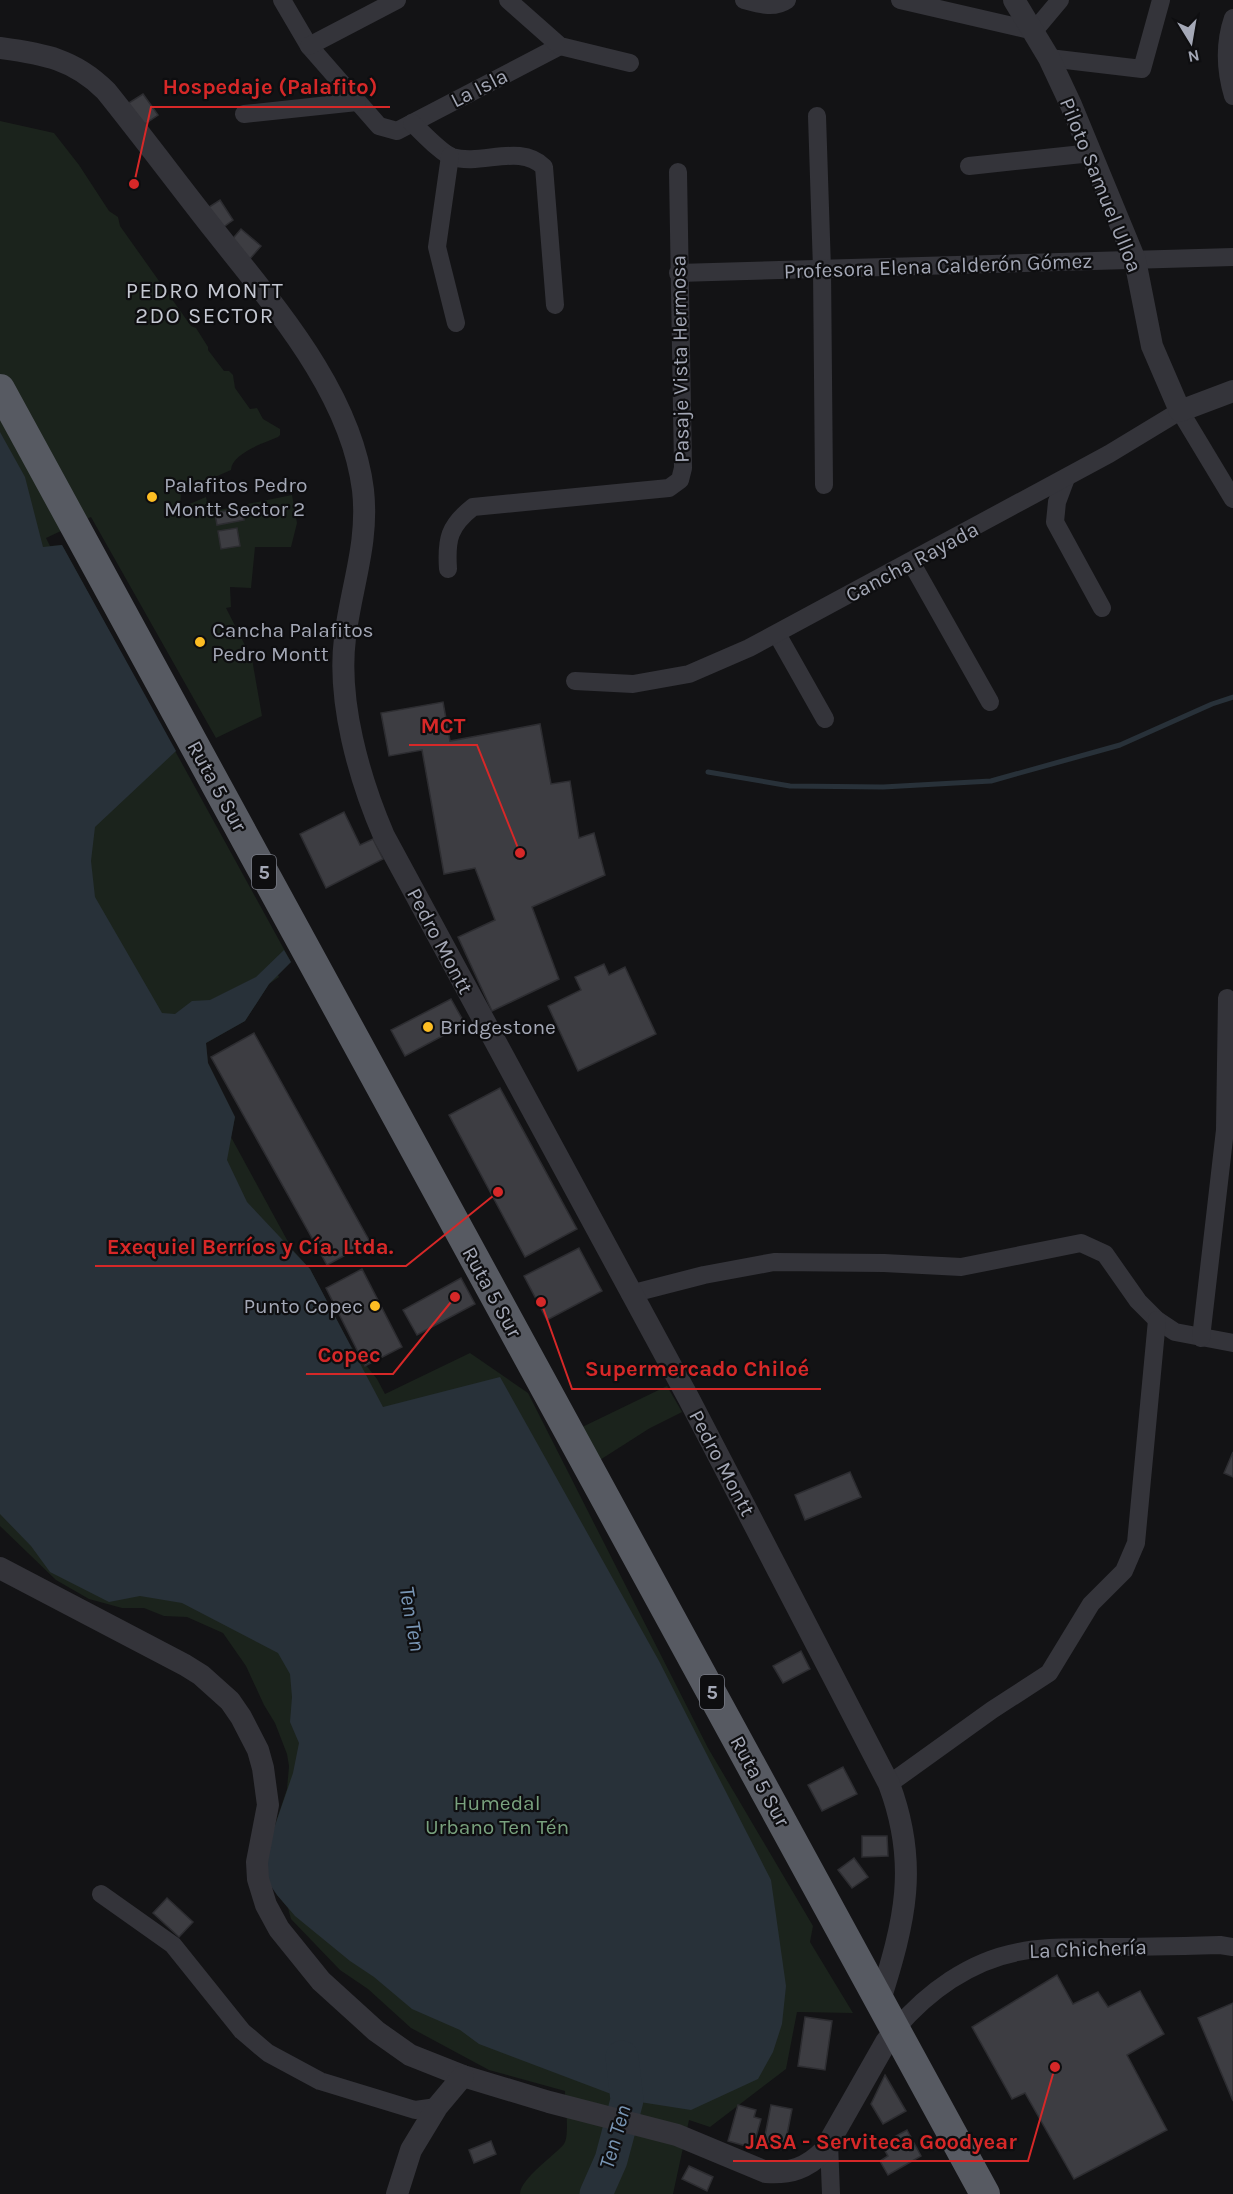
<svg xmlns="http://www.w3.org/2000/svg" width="1233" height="2194" font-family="Karla,sans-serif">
<rect width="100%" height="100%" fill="#131315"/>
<g fill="#1b231c">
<path d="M 0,121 L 54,133 L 79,165 L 109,211 L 118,217 L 120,226 L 191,326 L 196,328 L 208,347 L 208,350 L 224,371 L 229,371 L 233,375 L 235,388 L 250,409 L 257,408 L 263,419 L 280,429 L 280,435 L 278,437 C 264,443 232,453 231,470 L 181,492 L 180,508 L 206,497 L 209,512 L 292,495 L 297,523 L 291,547 L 255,547 L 251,588 L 230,587 L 231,607 L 226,608 L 252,659 L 262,716 L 216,738 L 91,517 L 46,538 L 50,546 L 62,545 L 291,962 L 278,975 L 279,977 L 269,984 L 245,1021 L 206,1043 L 208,1063 L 235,1117 L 231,1137 L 292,1249 L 310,1269 L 350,1345 L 377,1379 L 385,1394 L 470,1353 L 528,1393 L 708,1748 L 813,1926 L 810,1942 L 853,2013 L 797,2012 L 786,2069 L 710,2127 L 689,2120 L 673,2194 L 520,2194 C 520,2179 555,2155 564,2144 C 570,2136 565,2102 565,2091 L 489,2070 L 411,2028 L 368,1989 L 340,1970 L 291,1919 L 288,1908 L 277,1895 L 269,1843 L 287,1789 L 289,1766 L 287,1754 L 275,1723 L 264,1705 L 246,1666 L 223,1633 L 187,1617 L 164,1616 L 144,1608 L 122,1608 L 89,1599 L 56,1580 L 0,1526 Z"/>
<path d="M 667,1386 L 682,1412 L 650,1428 L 592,1465 L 574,1431 Z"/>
</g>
<path fill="#283139" d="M 0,432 L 25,477 L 43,547 L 62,545 L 176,751 L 95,827 L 91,861 L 95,897 L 162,1013 L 175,1014 L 192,1001 L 210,1000 L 256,977 L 284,950 L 291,962 L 269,984 L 245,1021 L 206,1043 L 208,1063 L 235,1117 L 227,1160 L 247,1202 L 310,1269 L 383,1407 L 500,1377 L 659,1661 L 771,1880 L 786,1986 L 782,2024 L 773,2052 L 758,2079 L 691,2110 L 627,2100 L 479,2044 L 460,2030 L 412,2009 L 374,1977 L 350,1961 L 295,1916 L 277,1895 L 266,1879 L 269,1843 L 293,1773 L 299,1743 L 290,1722 L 292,1697 L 290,1674 L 278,1653 L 182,1603 L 140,1596 L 109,1602 L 50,1572 L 31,1546 L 0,1514 Z"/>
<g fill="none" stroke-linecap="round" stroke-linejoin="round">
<path stroke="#283139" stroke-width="5" d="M 708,772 L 790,786 L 883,787 L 991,781 L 1120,745 L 1212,704 L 1233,697"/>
<path stroke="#283139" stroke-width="33" d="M 596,2194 L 611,2160 L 627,2100 L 622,2057"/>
</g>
<g fill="#3d3d42" stroke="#2d2d31" stroke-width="1.5">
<path d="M 143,94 L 158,115 L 139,128 L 124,106 Z"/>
<path d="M 220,200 L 233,220 L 218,231 L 203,211 Z"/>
<path d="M 241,229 L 261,246 L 249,260 L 229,243 Z"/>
<path d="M 241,508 L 244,520 L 217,525 L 215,513 Z"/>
<path d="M 237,528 L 240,546 L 221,549 L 218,531 Z"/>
<path d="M 443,702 L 450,741 L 540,724 L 551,784 L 570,781 L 579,838 L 594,833 L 605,875 L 532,907 L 559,979 L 492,1011 L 458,937 L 495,920 L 475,868 L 444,874 L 422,750 L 389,756 L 381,713 Z"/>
<path d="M 344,812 L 360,845 L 373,839 L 383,859 L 326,888 L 300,834 Z"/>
<path d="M 604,964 L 609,975 L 625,967 L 656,1034 L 578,1071 L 548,1006 L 581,990 L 575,977 Z"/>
<path d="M 451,999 L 465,1024 L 405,1056 L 391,1030 Z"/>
<path d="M 254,1033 L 370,1242 L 327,1265 L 211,1057 Z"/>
<path d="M 500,1088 L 577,1229 L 525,1257 L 449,1115 Z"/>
<path d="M 579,1248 L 602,1291 L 547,1320 L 524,1276 Z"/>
<path d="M 362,1269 L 402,1347 L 365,1366 L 326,1288 Z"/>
<path d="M 461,1278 L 475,1304 L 417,1335 L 403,1310 Z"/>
<path d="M 1233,1452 L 1233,1477 L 1224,1473 Z"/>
<path d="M 850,1472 L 861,1497 L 805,1520 L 795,1495 Z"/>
<path d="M 801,1651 L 810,1669 L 783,1683 L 773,1666 Z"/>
<path d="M 843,1767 L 857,1794 L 822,1811 L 808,1785 Z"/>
<path d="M 862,1836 L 887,1836 L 888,1856 L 862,1857 Z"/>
<path d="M 854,1858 L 868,1877 L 852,1888 L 838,1870 Z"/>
<path d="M 167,1898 L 193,1922 L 179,1937 L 153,1913 Z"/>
<path d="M 1057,1975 L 1073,2004 L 1098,1992 L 1108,2007 L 1140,1991 L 1164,2034 L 1127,2055 L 1167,2130 L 1074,2179 L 1025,2093 L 1012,2099 L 972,2027 Z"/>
<path d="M 1233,2003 L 1233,2101 L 1198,2018 Z"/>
<path d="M 805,2017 L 832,2021 L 825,2070 L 798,2066 Z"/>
<path d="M 885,2075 L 906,2111 L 883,2124 L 871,2104 Z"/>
<path d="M 738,2105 L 756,2110 L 754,2117 L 761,2119 L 753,2148 L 728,2141 Z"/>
<path d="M 771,2105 L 792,2109 L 784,2150 L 763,2146 Z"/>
<path d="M 907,2130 L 921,2156 L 888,2175 L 880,2161 L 888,2156 L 881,2144 Z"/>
<path d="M 491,2141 L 496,2154 L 474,2163 L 469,2150 Z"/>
<path d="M 689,2166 L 713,2177 L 707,2191 L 682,2179 Z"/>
</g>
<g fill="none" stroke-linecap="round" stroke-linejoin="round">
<g stroke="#34343a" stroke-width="18">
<path d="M 282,0 L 309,46 L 379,126 L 397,131 L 560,46"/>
<path d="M 508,0 L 560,46 L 630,63"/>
<path d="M 744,0 C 759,4 774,9 787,0"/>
<path d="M 900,0 L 1034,31 L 1060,0"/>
<path d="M 1233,18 C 1224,44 1225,69 1233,96"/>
<path d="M 309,46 L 397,0"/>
<path d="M 1049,58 L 1142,69 L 1161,0"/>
<path d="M 244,114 L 357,102"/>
<path d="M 817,116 L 822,269 L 824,485"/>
<path d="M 412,123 C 421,131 441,153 452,157 C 482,166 520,143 544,167 L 555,305"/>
<path d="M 450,156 L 437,247 L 456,323"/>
<path d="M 969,166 L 1092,153"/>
<path d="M 678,273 L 1233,257"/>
<path d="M 1066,478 L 1057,502 L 1055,522 L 1102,608"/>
<path d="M 911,562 L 990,702"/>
<path d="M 448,569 C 446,539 449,526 473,507 L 669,488 L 680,480 L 683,468 L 678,172"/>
<path d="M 777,634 L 825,719"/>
<path d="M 575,681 L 633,684 L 689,674 L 749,648 L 1109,454 L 1180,411 L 1233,499"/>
<path d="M 630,1294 L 704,1275 L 774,1262 L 884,1263 L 961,1267 L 1081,1243 L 1105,1254 L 1138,1301 L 1157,1320 L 1175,1332 L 1233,1343"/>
<path d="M 1201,1338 L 1225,1130 L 1227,998"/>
<path d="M 889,1784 L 992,1710 L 1049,1673 L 1091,1604 L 1124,1571 L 1136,1543 L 1157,1320"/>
<path d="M 101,1894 L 173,1945 L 242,2031 L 268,2053 L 320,2081 L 415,2110 L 437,2107"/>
<path d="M 896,2029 C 927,1992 970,1961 1018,1952 C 1047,1946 1076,1948 1105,1947 C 1144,1947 1182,1946 1220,1945 L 1233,1947"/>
<path d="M 829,2143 L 831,2194"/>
</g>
<g stroke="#34343a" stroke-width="22">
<path d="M 1014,0 L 1049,58 L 1071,105 L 1135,260 L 1152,346 L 1180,411 L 1233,391"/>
<path d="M 0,48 C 44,54 74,59 106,91 C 143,137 178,184 215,231 C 274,306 351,392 363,490 C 369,543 351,587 345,638 C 337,701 359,778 384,836 L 689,1399 L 889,1784 C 919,1864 905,1921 880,2000"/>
<path d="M 0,1568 L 185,1665 L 201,1675 L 230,1701 L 241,1717 L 258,1750 L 263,1768 L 268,1805 L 257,1862 L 258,1879 L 266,1905 L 279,1929 L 321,1981 L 376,2031 L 410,2055 L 463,2076 L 549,2102 L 677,2135 L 766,2172 C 790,2174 807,2168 824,2151 L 886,2042 L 896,2029"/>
<path d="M 397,2194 L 411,2150 L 437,2107 L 463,2076"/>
</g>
<path stroke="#575a62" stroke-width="30" d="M 0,389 L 985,2194"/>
</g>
<g fill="#fdbd23" stroke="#0e0e10" stroke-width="2">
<circle cx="152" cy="497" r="6"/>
<circle cx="200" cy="642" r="6"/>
<circle cx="428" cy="1027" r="6"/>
<circle cx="375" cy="1306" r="6"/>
</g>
<g text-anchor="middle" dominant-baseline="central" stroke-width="4.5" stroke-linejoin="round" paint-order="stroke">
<g fill="#0e0e10" stroke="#777a84" stroke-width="1.5">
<rect x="252" y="855" width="24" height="34" rx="4.5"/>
<rect x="700" y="1675" width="24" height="34" rx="4.5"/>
</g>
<g font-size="20" font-weight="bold" fill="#a4a8b6">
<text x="264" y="872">5</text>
<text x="712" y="1692">5</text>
</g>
<g font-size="21" fill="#a4a8b6" stroke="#0e0e10">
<text transform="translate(479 88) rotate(-27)">La Isla</text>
<text transform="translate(1101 185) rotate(68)">Piloto Samuel Ulloa</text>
<text transform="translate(938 266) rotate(-2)">Profesora Elena Calderón Gómez</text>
<text transform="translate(680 359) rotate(-91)">Pasaje Vista Hermosa</text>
<text transform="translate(912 562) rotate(-28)">Cancha Rayada</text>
<text transform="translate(217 786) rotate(61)">Ruta 5 Sur</text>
<text transform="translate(440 941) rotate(62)">Pedro Montt</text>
<text transform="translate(492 1292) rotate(61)">Ruta 5 Sur</text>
<text transform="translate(722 1463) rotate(62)">Pedro Montt</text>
<text transform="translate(760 1781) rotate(61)">Ruta 5 Sur</text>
<text transform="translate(1088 1949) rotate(-2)">La Chichería</text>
</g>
<g font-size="21" fill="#a4a8b6" stroke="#0e0e10" text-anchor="start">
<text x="164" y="485">Palafitos Pedro<tspan x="164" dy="24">Montt Sector 2</tspan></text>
<text x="212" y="630">Cancha Palafitos<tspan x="212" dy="24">Pedro Montt</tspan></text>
<text x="440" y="1027">Bridgestone</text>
<text x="363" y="1306" text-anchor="end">Punto Copec</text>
</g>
<g font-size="21" fill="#79a27e" stroke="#0e0e10">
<text x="497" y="1803">Humedal<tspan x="497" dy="24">Urbano Ten Tén</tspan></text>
</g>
<g font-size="22" letter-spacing="1.5" fill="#c5c8d2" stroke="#0e0e10">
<text x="205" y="291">PEDRO MONTT<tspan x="205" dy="25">2DO SECTOR</tspan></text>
</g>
<g font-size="22" font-style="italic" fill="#7895b4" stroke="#0e0e10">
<text transform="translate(412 1619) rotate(80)">Ten Ten</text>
<text transform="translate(615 2137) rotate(-74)">Ten Ten</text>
</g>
</g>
<path fill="none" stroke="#d62828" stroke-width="2" d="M134 184L151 107H390M520 853L477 745H409M498 1192L406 1266H95M455 1297L393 1374H306M541 1302L572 1389H821M1055 2067L1028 2161H733"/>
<g fill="#d62828" stroke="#0e0e10" stroke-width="2">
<circle cx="134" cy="184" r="6"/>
<circle cx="520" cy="853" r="6"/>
<circle cx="498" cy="1192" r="6"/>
<circle cx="455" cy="1297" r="6"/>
<circle cx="541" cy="1302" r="6"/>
<circle cx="1055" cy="2067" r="6"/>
</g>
<g font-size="22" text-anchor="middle" font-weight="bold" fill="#d62828" stroke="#0e0e10" stroke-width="4.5" stroke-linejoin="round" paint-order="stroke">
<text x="270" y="94">Hospedaje (Palafito)</text>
<text x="443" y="733">MCT</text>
<text x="250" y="1254">Exequiel Berríos y Cía. Ltda.</text>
<text x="349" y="1362">Copec</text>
<text x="697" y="1376">Supermercado Chiloé</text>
<text x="881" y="2149">JASA - Serviteca Goodyear</text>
</g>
<g transform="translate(1191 42) rotate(169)" stroke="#0e0e10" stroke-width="4.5" paint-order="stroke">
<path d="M0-4.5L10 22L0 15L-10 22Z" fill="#a4a8b6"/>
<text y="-9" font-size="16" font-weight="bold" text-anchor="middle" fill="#a4a8b6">N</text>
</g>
</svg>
